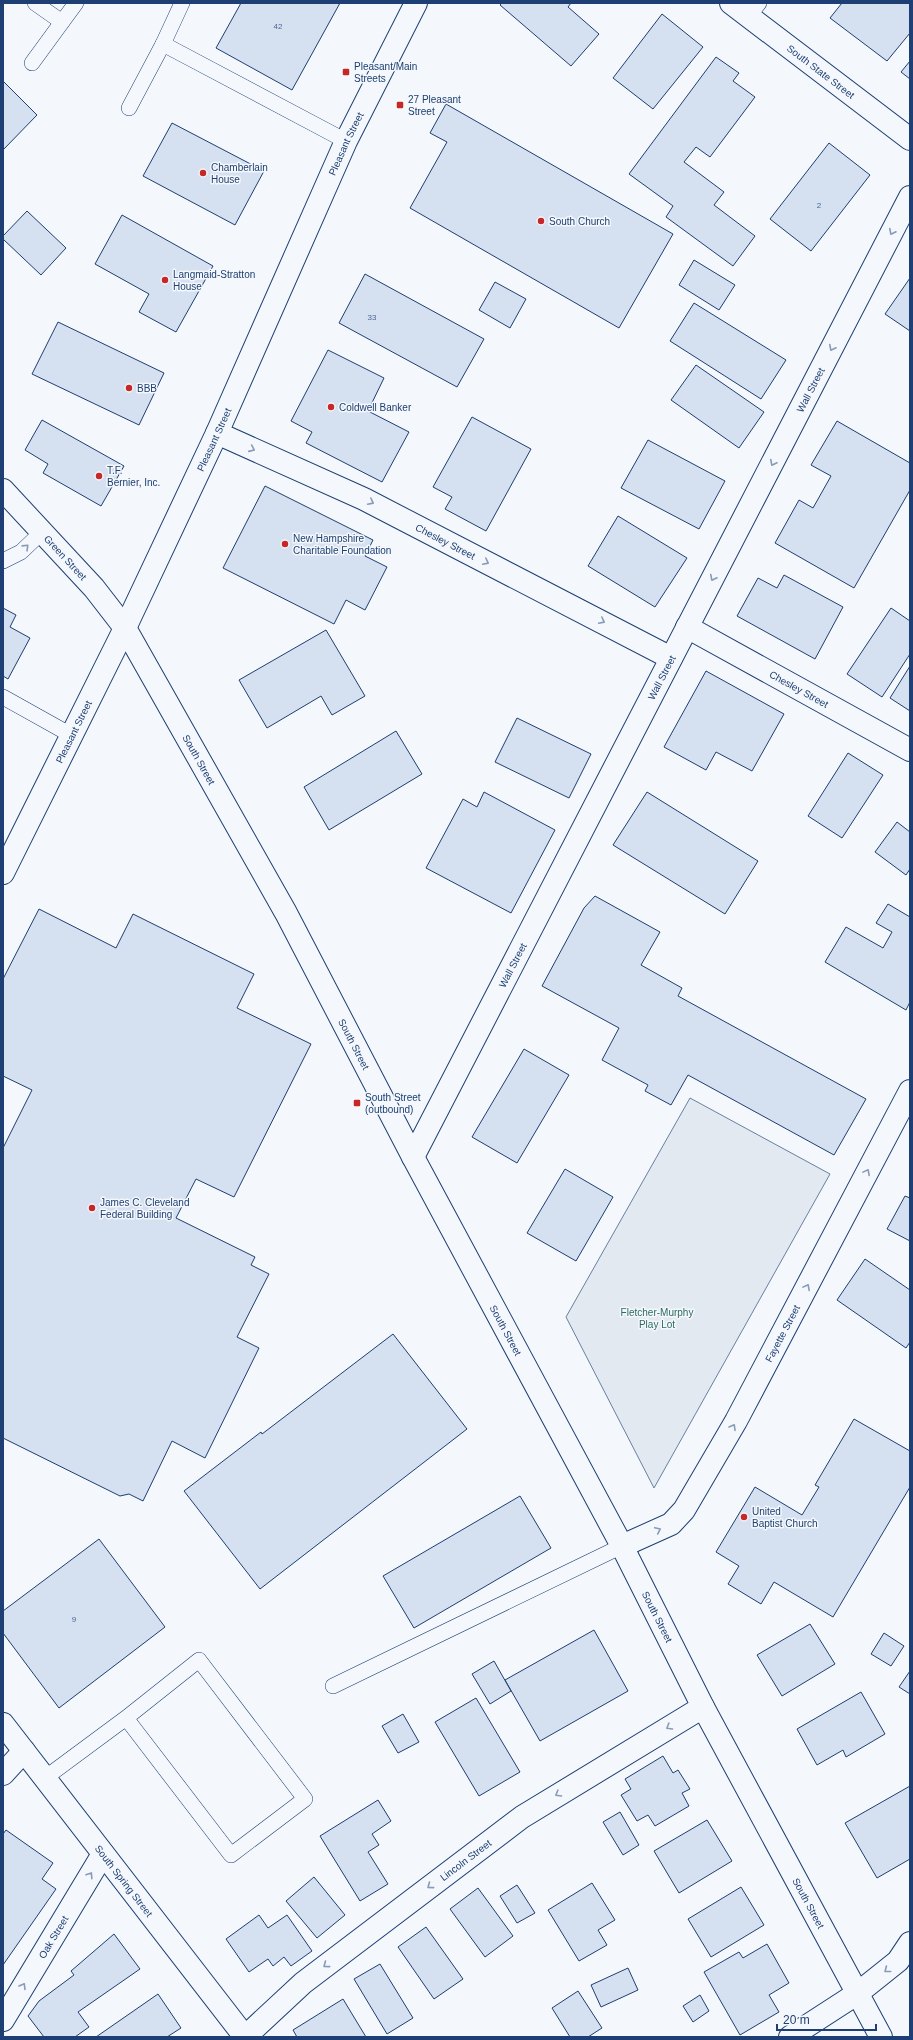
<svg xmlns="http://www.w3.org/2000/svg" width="913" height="2040" font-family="Helvetica,sans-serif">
<rect width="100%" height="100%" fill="#f4f7fb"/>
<path fill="#e3e9f0" stroke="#687fa3" d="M 690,1098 L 830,1174 L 654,1488 L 566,1317 Z"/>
<g fill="#d5e0f0" stroke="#1d3f73">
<path d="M 241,3 L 340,3 L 292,90 L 216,48 Z"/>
<path d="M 502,3 L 571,3 L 568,7 L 599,34 L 571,66 L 500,5 Z"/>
<path d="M 842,3 L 910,3 L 910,33 L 887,61 L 830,18 Z"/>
<path d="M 662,14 L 703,47 L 653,109 L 613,78 Z"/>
<path d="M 716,57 L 739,73 L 733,81 L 755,97 L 710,157 L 696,147 L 684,162 L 724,192 L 714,205 L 755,236 L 733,266 L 666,217 L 673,206 L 629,174 Z"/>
<path d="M 910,61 L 910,79 L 901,72 Z"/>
<path d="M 3,81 L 37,115 L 3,150 Z"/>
<path d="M 446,104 L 673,234 L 619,328 L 410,208 L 447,142 L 430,133 Z"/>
<path d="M 172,123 L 264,171 L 235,225 L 143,176 Z"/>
<path d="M 829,143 L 870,175 L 811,251 L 770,219 Z"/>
<path d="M 27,211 L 66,248 L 41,275 L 3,239 L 3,236 Z"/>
<path d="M 122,215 L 213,266 L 176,332 L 139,312 L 149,294 L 95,264 Z"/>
<path d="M 694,260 L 735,285 L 719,310 L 679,285 Z"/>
<path d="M 365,274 L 484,339 L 457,387 L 339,323 Z"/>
<path d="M 910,278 L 910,331 L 885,314 Z"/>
<path d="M 495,282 L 526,299 L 510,328 L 479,310 Z"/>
<path d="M 694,303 L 786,360 L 761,399 L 670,341 Z"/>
<path d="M 58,322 L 164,373 L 139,425 L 32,374 Z"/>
<path d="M 328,350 L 384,378 L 368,411 L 409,432 L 382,482 L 306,443 L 312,432 L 291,421 Z"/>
<path d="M 696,365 L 764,412 L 739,448 L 671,400 Z"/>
<path d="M 472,417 L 531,449 L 486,531 L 445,509 L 452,497 L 433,487 Z"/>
<path d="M 42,420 L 124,466 L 101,506 L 43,473 L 48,464 L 25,450 Z"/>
<path d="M 837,421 L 910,463 L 910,490 L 854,588 L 775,543 L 799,500 L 813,508 L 831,476 L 811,465 Z"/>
<path d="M 648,440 L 725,481 L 699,529 L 621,488 Z"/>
<path d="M 265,486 L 373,540 L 365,556 L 387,567 L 365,610 L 346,600 L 334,624 L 223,568 Z"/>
<path d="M 618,516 L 687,558 L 655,607 L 588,566 Z"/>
<path d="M 784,575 L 843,607 L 815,659 L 737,616 L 758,578 L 777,588 Z"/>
<path d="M 3,608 L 16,615 L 10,627 L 30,638 L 8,679 L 3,676 Z"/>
<path d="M 891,608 L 910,621 L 910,654 L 882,697 L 847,674 Z"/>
<path d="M 326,630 L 365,696 L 332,715 L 321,696 L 267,728 L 239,680 Z"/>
<path d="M 910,666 L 910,711 L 890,698 Z"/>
<path d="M 706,671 L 784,714 L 752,771 L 716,752 L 706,770 L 664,747 Z"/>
<path d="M 517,718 L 591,754 L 569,798 L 495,762 Z"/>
<path d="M 396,731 L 422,774 L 329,830 L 304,787 Z"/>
<path d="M 848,753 L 883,775 L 842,838 L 808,816 Z"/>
<path d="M 484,792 L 555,830 L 511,913 L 426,868 L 463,799 L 477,807 Z"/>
<path d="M 647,792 L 758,861 L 725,914 L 613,845 Z"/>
<path d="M 897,822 L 910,832 L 910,869 L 906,875 L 875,852 Z"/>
<path d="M 595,896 L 660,932 L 641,965 L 682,988 L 678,996 L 866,1099 L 834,1155 L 688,1075 L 671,1105 L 645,1091 L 648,1085 L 602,1060 L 619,1028 L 542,986 L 584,908 Z"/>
<path d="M 888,904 L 910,917 L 910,1002 L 906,1010 L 825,962 L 846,927 L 883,948 L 892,932 L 876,923 Z"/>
<path d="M 39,909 L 116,948 L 133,914 L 254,974 L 237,1008 L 311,1044 L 234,1197 L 196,1179 L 176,1218 L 255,1257 L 251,1265 L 269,1274 L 237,1337 L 259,1348 L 205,1458 L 172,1441 L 143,1501 L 129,1494 L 120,1496 L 3,1438 L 3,1148 L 32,1090 L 3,1076 L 3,979 Z"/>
<path d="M 524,1049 L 569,1075 L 517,1163 L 472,1137 Z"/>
<path d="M 565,1169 L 613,1197 L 576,1261 L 527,1233 Z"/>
<path d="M 905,1196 L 910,1198 L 910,1241 L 887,1229 Z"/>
<path d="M 865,1259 L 910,1290 L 910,1342 L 906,1348 L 837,1300 Z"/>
<path d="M 393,1334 L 467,1429 L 260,1589 L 184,1491 L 261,1432 L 262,1434 Z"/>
<path d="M 854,1419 L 910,1451 L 910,1487 L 833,1617 L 774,1582 L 761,1604 L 728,1584 L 739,1566 L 716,1552 L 755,1487 L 802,1515 L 819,1487 L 815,1485 Z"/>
<path d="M 520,1496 L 551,1548 L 414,1628 L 383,1576 Z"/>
<path d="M 99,1539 L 165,1627 L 59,1708 L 3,1633 L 3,1611 Z"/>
<path d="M 810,1624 L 835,1664 L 782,1696 L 757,1655 Z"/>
<path d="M 594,1630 L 628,1691 L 540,1741 L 505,1680 Z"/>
<path d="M 884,1633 L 904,1646 L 891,1666 L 871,1654 Z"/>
<path d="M 494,1661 L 511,1691 L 490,1704 L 472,1674 Z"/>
<path d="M 910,1671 L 910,1694 L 899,1687 Z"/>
<path d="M 861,1692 L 885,1734 L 846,1757 L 843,1750 L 817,1765 L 797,1729 Z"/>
<path d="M 476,1698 L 520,1772 L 479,1796 L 435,1722 Z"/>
<path d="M 403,1714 L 419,1742 L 398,1753 L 382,1726 Z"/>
<path d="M 663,1756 L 673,1773 L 678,1770 L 690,1789 L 682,1793 L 689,1806 L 655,1826 L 648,1815 L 637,1821 L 621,1795 L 631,1789 L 625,1779 Z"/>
<path d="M 910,1786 L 910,1859 L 877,1878 L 845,1823 Z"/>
<path d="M 378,1800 L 391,1821 L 372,1834 L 379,1845 L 368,1852 L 388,1884 L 360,1901 L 320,1836 Z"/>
<path d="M 620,1812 L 639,1845 L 623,1855 L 603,1822 Z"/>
<path d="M 707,1820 L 732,1861 L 679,1893 L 654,1851 Z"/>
<path d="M 6,1830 L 53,1863 L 42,1879 L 56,1889 L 3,1965 L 3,1834 Z"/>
<path d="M 314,1877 L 345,1915 L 317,1938 L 286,1901 Z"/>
<path d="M 592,1883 L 615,1920 L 598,1930 L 607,1945 L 579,1961 L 548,1910 Z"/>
<path d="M 517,1885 L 535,1913 L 517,1923 L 500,1896 Z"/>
<path d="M 741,1887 L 764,1925 L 711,1957 L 688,1919 Z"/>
<path d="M 478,1888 L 513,1936 L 485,1957 L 450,1909 Z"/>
<path d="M 259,1915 L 268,1928 L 287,1915 L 312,1951 L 291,1966 L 284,1957 L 273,1966 L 268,1959 L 249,1972 L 226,1939 Z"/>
<path d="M 426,1927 L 463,1979 L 434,1999 L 398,1947 Z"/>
<path d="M 114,1934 L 140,1969 L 78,2012 L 89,2027 L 75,2037 L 44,2037 L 28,2016 L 39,2001 L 74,1975 L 71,1971 Z"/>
<path d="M 767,1944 L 789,1983 L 769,1995 L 779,2012 L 740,2035 L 704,1972 L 739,1952 L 743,1958 Z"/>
<path d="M 380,1964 L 413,2018 L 387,2034 L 354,1979 Z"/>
<path d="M 628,1968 L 638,1990 L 601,2007 L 591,1985 Z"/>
<path d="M 578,1991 L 602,2028 L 588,2037 L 570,2037 L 552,2008 Z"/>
<path d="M 158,1994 L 181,2028 L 167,2037 L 96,2037 Z"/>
<path d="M 700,1995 L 709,2011 L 693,2022 L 683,2006 Z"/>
<path d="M 343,1999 L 366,2037 L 297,2037 L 293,2030 Z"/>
</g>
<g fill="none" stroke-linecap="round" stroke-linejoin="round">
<defs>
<g id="lane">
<path d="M 35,3 L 62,22 L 76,3"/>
<path d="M 182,3 L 163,44 L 346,141"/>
<path d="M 749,16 L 759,3"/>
<path d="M 32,63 L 62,22"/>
<path d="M 129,108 L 163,44"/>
<path d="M 3,561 L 21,552 L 42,532"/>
<path d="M 3,697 L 71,735"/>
<path d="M 333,1686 L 622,1546"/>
<path d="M 45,1778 L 126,1718 L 199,1660 L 305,1799 L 231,1855 L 126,1718"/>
</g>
<g id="street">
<path id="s1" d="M 217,433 L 364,499 L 671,658"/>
<path id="s2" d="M 3,490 L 94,588 L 125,628"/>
<path id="s3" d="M 687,627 L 910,750"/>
<path id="s4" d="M 413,1157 L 910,197"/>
<path id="s5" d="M 622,1546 L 671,1524 L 684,1510 L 736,1421 L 910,1091"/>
<path id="s6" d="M 3,1724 L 245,2037"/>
<path d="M 3,1774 L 24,1751"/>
<path id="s7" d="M 3,2020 L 103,1854"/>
<path id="s8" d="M 245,2037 L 303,1983 L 522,1817 L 703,1707"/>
<path d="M 790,2037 L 858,1993 L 898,1961 L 910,1943"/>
</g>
<g id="secondary">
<path id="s9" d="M 731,3 L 910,139"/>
<path id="s10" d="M 125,628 L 286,913 L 413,1157 L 622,1546 L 703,1707 L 881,2037"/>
</g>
<g id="primary">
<path id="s11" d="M 3,873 L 125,628 L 217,433 L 346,141 L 416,3"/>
</g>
</defs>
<use href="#lane" stroke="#1d3f73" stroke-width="16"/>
<use href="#street" stroke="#1d3f73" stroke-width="24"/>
<use href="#secondary" stroke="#1d3f73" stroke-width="24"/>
<use href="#primary" stroke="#1d3f73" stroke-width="24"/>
<use href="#lane" stroke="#f4f7fb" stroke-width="15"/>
<use href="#street" stroke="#f4f7fb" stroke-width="22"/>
<use href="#secondary" stroke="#f4f7fb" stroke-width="22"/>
<use href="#primary" stroke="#f4f7fb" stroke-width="22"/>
</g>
<defs><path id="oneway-chevron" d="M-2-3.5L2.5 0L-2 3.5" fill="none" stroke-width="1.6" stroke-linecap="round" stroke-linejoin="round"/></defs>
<g stroke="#889bb7">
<use href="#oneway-chevron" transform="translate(892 232) rotate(117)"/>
<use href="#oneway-chevron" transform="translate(832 348) rotate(117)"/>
<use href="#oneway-chevron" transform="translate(252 449) rotate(24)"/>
<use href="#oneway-chevron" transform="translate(773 463) rotate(117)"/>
<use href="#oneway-chevron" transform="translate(371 502) rotate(27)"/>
<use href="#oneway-chevron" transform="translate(26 547) rotate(-44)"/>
<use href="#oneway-chevron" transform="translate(486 562) rotate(27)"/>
<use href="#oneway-chevron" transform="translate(713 578) rotate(117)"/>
<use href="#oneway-chevron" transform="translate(602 621) rotate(27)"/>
<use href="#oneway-chevron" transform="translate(867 1172) rotate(-62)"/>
<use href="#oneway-chevron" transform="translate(807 1287) rotate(-62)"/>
<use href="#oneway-chevron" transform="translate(733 1427) rotate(-60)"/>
<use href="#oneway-chevron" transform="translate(658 1530) rotate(-25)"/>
<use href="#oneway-chevron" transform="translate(669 1727) rotate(149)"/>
<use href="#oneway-chevron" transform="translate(558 1794) rotate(149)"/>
<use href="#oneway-chevron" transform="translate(90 1875) rotate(-57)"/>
<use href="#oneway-chevron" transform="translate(430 1886) rotate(143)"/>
<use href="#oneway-chevron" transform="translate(326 1965) rotate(143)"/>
<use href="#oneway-chevron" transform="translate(887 1970) rotate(142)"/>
<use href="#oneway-chevron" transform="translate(23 1986) rotate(-59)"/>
</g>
<g fill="#c62828" stroke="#f4f7fb" stroke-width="1.5">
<rect x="342" y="68" width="8" height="8" rx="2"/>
<rect x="396" y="101" width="8" height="8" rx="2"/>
<circle cx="203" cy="173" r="4"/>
<circle cx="541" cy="221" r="4"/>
<circle cx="165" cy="280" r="4"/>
<circle cx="129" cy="388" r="4"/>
<circle cx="331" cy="407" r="4"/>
<circle cx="99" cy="476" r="4"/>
<circle cx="285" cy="544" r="4"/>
<rect x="353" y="1099" width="8" height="8" rx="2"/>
<circle cx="92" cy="1208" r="4"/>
<circle cx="744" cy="1517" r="4"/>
</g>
<g text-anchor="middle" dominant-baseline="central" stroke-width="3" stroke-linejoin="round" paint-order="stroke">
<g font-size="8" fill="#4b6792">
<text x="278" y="26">42</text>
<text x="819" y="205">2</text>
<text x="372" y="317">33</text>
<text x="74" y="1619">9</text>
</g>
<g font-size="10" fill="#1d3f73" stroke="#f4f7fb" text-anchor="start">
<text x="354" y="66">Pleasant/Main<tspan x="354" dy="12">Streets</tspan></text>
<text x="408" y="99">27 Pleasant<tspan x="408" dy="12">Street</tspan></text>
<text x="211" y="167">Chamberlain<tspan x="211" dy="12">House</tspan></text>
<text x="549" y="221">South Church</text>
<text x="173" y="274">Langmaid-Stratton<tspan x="173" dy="12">House</tspan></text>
<text x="137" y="388">BBB</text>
<text x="339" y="407">Coldwell Banker</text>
<text x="107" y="470">T.F.<tspan x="107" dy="12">Bernier, Inc.</tspan></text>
<text x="293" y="538">New Hampshire<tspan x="293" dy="12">Charitable Foundation</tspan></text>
<text x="365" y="1097">South Street<tspan x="365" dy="12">(outbound)</tspan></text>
<text x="100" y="1202">James C. Cleveland<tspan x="100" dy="12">Federal Building</tspan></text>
<text x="752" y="1511">United<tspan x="752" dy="12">Baptist Church</tspan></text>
</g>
<g font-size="10" fill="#1d3f73" stroke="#f4f7fb">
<text stroke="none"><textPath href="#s9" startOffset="113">South State Street</textPath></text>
<text stroke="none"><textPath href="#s11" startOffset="806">Pleasant Street</textPath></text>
<text stroke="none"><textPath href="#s4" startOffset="864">Wall Street</textPath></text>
<text stroke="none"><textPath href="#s11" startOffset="482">Pleasant Street</textPath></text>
<text stroke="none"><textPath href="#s1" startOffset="253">Chesley Street</textPath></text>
<text stroke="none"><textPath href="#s2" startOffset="92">Green Street</textPath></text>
<text stroke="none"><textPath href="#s4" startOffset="540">Wall Street</textPath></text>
<text stroke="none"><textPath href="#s3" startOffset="128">Chesley Street</textPath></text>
<text stroke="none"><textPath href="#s11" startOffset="158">Pleasant Street</textPath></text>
<text stroke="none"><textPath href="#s10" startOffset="151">South Street</textPath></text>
<text stroke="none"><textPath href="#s4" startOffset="216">Wall Street</textPath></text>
<text stroke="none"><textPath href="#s10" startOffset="475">South Street</textPath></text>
<text stroke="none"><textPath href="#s10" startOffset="799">South Street</textPath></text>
<text stroke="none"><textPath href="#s5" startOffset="275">Fayette Street</textPath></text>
<text stroke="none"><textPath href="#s10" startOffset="1123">South Street</textPath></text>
<text stroke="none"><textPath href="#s8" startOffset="283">Lincoln Street</textPath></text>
<text stroke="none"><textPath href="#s6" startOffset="198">South Spring Street</textPath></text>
<text stroke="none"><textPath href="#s10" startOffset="1447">South Street</textPath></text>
<text stroke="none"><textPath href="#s7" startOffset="97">Oak Street</textPath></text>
</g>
<g font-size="10" fill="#2c6c60" stroke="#f4f7fb">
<text x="657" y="1312">Fletcher-Murphy<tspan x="657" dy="12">Play Lot</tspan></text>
</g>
</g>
<rect width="913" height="2040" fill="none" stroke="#1d3f73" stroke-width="8"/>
<path d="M777 2024v6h99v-6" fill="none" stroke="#1d3f73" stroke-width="2"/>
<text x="783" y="2024" font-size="12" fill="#1d3f73" stroke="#f4f7fb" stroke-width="3" paint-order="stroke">20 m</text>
</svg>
